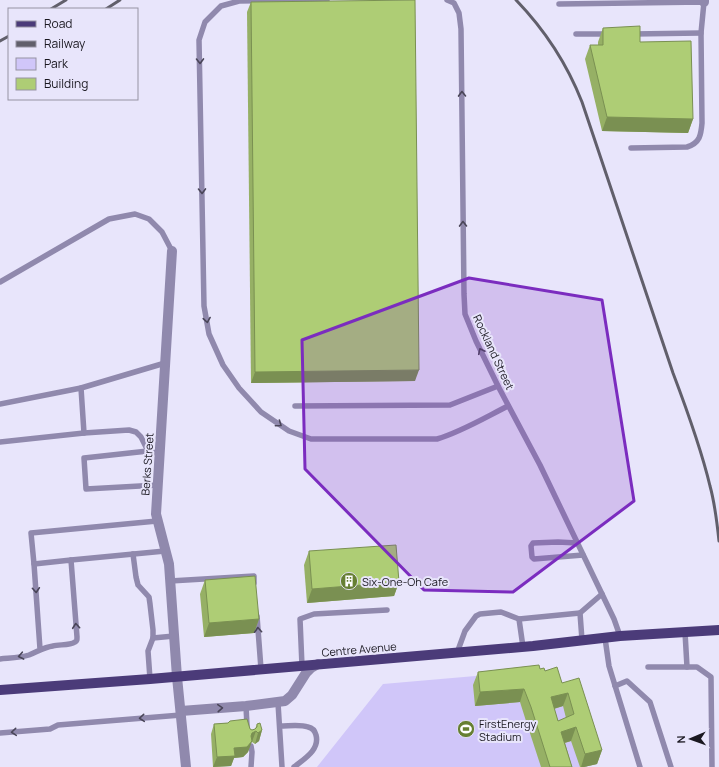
<svg xmlns="http://www.w3.org/2000/svg" width="719" height="767" font-family="Manrope,sans-serif">
<rect width="100%" height="100%" fill="#e8e5fb"/>
<path fill="#d0c6f9" d="M 556,669 L 565,694 L 574,691 L 597,764 L 587,766 L 587,767 L 317,767 L 383,684 Z"/>
<g fill="none" stroke-linecap="round" stroke-linejoin="round">
<g stroke="#9089ad" stroke-width="5.5">
<path d="M 327,0 L 239,1 L 221,6 L 205,22 L 199,40 L 204,306 L 209,334 L 223,365 L 239,388 L 261,412 L 289,431 L 311,439 L 437,439 C 461,432 486,417 508,406"/>
<path d="M 447,0 L 454,3 L 459,13 L 461,29 L 464,294 L 465,314 L 476,341 L 498,386 L 540,465 L 614,619 L 620,636"/>
<path d="M 559,4 L 704,2 L 701,33 L 702,123 C 701,135 700,143 687,147 L 631,148"/>
<path d="M 576,34 L 608,34"/>
<path d="M 633,34 L 701,33"/>
<path d="M 0,282 L 109,219 L 135,214 L 149,219 L 162,232 L 172,251"/>
<path d="M 81,388 L 84,433"/>
<path d="M 0,404 L 81,388 L 165,363"/>
<path d="M 295,406 L 450,405 L 498,386"/>
<path d="M 0,442 L 84,433 L 129,430 L 136,432 L 141,437 L 148,451 L 160,454"/>
<path d="M 148,451 L 84,458 L 86,489 L 158,485"/>
<path d="M 577,543 L 558,542 L 533,543 L 531,546 L 532,557 L 534,559 L 583,555"/>
<path d="M 133,554 L 136,577 L 138,585 L 149,597 L 150,604 L 153,630 L 153,638 L 148,651 L 150,679"/>
<path d="M 71,560 L 165,551"/>
<path d="M 34,564 L 31,533 L 157,521"/>
<path d="M 170,581 L 254,576 L 254,583"/>
<path d="M 257,616 L 261,669"/>
<path d="M 153,638 L 174,636"/>
<path d="M 605,638 L 609,666 L 640,767"/>
<path d="M 582,640 L 580,613 L 602,594"/>
<path d="M 523,647 L 519,619 L 580,613"/>
<path d="M 457,653 L 465,631 L 476,616 L 480,614 L 501,612 L 519,619"/>
<path d="M 0,659 C 9,658 20,658 29,655 C 37,652 44,647 53,646 C 59,644 69,646 75,642 C 77,641 77,640 77,637 L 71,560 L 34,564 L 40,649"/>
<path d="M 302,666 L 300,619 L 314,614 L 387,610"/>
<path d="M 648,667 L 687,667 L 685,632"/>
<path d="M 687,667 L 697,667 L 711,677 L 712,767"/>
<path d="M 615,686 L 627,681 L 650,702 L 671,767"/>
<path d="M 278,703 L 282,767"/>
<path d="M 246,706 L 247,726"/>
<path d="M 280,726 C 289,726 300,724 308,727 C 313,728 315,731 316,735 C 320,750 304,759 294,767"/>
<path d="M 0,733 L 50,729 L 58,725 L 181,715"/>
<path d="M 251,767 L 252,752 L 251,746"/>
</g>
<g stroke="#9089ad" stroke-width="10">
<path d="M 704,2 L 704,0"/>
<path d="M 172,251 L 156,514 L 169,564 L 177,677"/>
<path d="M 181,711 L 246,706 L 285,701 L 292,695 L 306,673 L 311,668 L 318,664"/>
</g>
<path stroke="#9089ad" stroke-width="10" d="M 177,677 L 186,767"/>
<path stroke="#4b3b79" stroke-width="10" d="M 0,690 L 150,679 L 533,646 L 620,636 L 719,630"/>
<g stroke="#615f6b" stroke-width="3">
<path d="M 516,0 C 544,29 567,64 582,102 L 673,373 C 687,410 701,448 710,486 C 715,504 717,522 719,541"/>
<path d="M 51,9 L 66,0"/>
<path d="M 106,9 L 120,0"/>
<path d="M 0,41 L 9,36"/>
</g>
</g>
<g fill="#96b065" fill-rule="evenodd">
<path d="M 251,2 L 415,381 L 251,383 L 247,12 Z"/>
<path d="M 603,28 L 640,42 L 693,119 L 688,133 L 602,131 L 585,59 L 590,45 L 598,45 L 598,42 Z"/>
<path d="M 309,551 L 399,582 L 394,596 L 307,603 L 304,565 Z"/>
<path d="M 205,580 L 259,619 L 254,633 L 204,637 L 200,594 Z"/>
<path d="M 540,669 L 562,683 L 602,750 L 597,764 L 584,767 L 580,767 L 571,741 L 565,743 L 572,767 L 541,767 L 526,721 L 520,702 L 475,706 L 473,685 L 478,672 ZM 563,706 L 566,718 L 558,721 L 554,709 Z"/>
<path d="M 228,723 L 252,730 L 255,729 L 257,724 L 262,730 L 259,741 L 255,744 L 252,742 L 251,742 L 248,752 L 243,757 L 234,758 L 231,766 L 213,767 L 211,734 L 214,724 Z"/>
</g>
<g fill="#7a9052">
<path d="M 607,117 L 693,119 L 688,133 L 602,131 Z"/>
<path d="M 419,370 L 415,381 L 251,383 L 255,372 Z"/>
<path d="M 399,582 L 394,596 L 307,603 L 312,589 Z"/>
<path d="M 259,619 L 254,633 L 204,637 L 209,623 Z"/>
<path d="M 524,689 L 520,702 L 475,706 L 480,692 Z"/>
<path d="M 568,693 L 563,706 L 546,711 L 551,697 Z"/>
<path d="M 576,727 L 571,741 L 556,745 L 561,732 Z"/>
<path d="M 262,730 L 259,741 L 255,744 L 258,733 Z"/>
<path d="M 256,731 L 248,752 L 243,757 L 234,758 L 231,766 L 213,767 L 217,757 L 234,748 L 248,743 L 252,733 Z"/>
<path d="M 602,750 L 597,764 L 584,767 L 581,767 L 585,754 Z"/>
</g>
<g fill="#aecd75" stroke="#7a9052" fill-rule="evenodd">
<path d="M 415,0 L 419,370 L 255,372 L 251,2 Z"/>
<path d="M 640,26 L 640,42 L 691,41 L 693,119 L 607,117 L 590,45 L 603,45 L 603,28 Z"/>
<path d="M 396,545 L 399,582 L 312,589 L 309,551 Z"/>
<path d="M 255,576 L 259,619 L 209,623 L 205,580 Z"/>
<path d="M 539,665 L 540,669 L 544,668 L 545,671 L 557,667 L 562,683 L 579,678 L 602,750 L 585,754 L 576,727 L 561,732 L 572,767 L 550,767 L 531,707 L 524,689 L 480,692 L 478,672 ZM 568,693 L 574,714 L 558,721 L 551,697 Z"/>
<path d="M 247,719 L 250,729 L 252,730 L 255,729 L 257,727 L 257,724 L 260,723 L 262,730 L 258,733 L 256,731 L 252,733 L 251,736 L 252,741 L 247,747 L 234,748 L 235,756 L 217,757 L 214,724 L 228,723 L 230,721 Z"/>
</g>
<defs><path id="oneway-chevron" d="M-2-3.5L2.5 0L-2 3.5" fill="none" stroke-width="1.6" stroke-linecap="round" stroke-linejoin="round"/></defs>
<g stroke="#494558">
<use href="#oneway-chevron" transform="translate(200 61) rotate(89)"/>
<use href="#oneway-chevron" transform="translate(462 94) rotate(-91)"/>
<use href="#oneway-chevron" transform="translate(202 191) rotate(89)"/>
<use href="#oneway-chevron" transform="translate(463 224) rotate(-91)"/>
<use href="#oneway-chevron" transform="translate(207 320) rotate(81)"/>
<use href="#oneway-chevron" transform="translate(481 351) rotate(-116)"/>
<use href="#oneway-chevron" transform="translate(279 424) rotate(35)"/>
<use href="#oneway-chevron" transform="translate(36 590) rotate(86)"/>
<use href="#oneway-chevron" transform="translate(76 626) rotate(-95)"/>
<use href="#oneway-chevron" transform="translate(258 630) rotate(-94)"/>
<use href="#oneway-chevron" transform="translate(21 656) rotate(169)"/>
<use href="#oneway-chevron" transform="translate(220 708) rotate(-4)"/>
<use href="#oneway-chevron" transform="translate(142 718) rotate(175)"/>
<use href="#oneway-chevron" transform="translate(14 732) rotate(175)"/>
</g>
<path fill="#7b2cbf" fill-opacity="0.2" stroke="#7b2cbf" stroke-width="3" stroke-linejoin="round" d="M 469,278 L 602,300 L 634,501 L 513,592 L 424,590 L 305,469 L 302,340 Z"/>
<defs>
<symbol id="building-disc" viewBox="-11 -11 22 22"><circle r="9.5" fill="#667f32" stroke="#e8e5fb"/><path d="M-4-6H4V6H1V3H-1V6H-4ZM-2.5-4.3h1.7v1.8h-1.7ZM.8-4.3h1.7v1.8H.8ZM-2.5-1h1.7V.8h-1.7ZM.8-1h1.7V.8H.8Z" fill="#fff"/></symbol>
<symbol id="stadium-disc" viewBox="-11 -11 22 22"><circle r="9.5" fill="#667f32" stroke="#e8e5fb"/><path d="M0-5a6.5 5 0 1 0 0 10a6.5 5 0 1 0 0-10ZM-3.5-1.8h7v3.6h-7Z" fill="#fff"/></symbol>
</defs>
<g fill-rule="evenodd">
<use href="#building-disc" x="339" y="571" width="20" height="20"/>
<use href="#stadium-disc" x="456" y="719" width="20" height="20"/>
</g>
<g text-anchor="middle" dominant-baseline="central" stroke-width="4" stroke-linejoin="round" paint-order="stroke">
<g font-size="11" fill="#1a1820" stroke="#e8e5fb">
<text transform="translate(494 352) rotate(65)">Rockland Street</text>
<text transform="translate(147 464) rotate(-86)">Berks Street</text>
<text transform="translate(359 649) rotate(-5)">Centre Avenue</text>
</g>
<g font-size="11" fill="#1a1820" stroke="#e8e5fb" text-anchor="start">
<text x="362" y="581">Six-One-Oh Cafe</text>
<text x="479" y="723">FirstEnergy<tspan x="479" dy="13">Stadium</tspan></text>
</g>
</g>
<rect x="8" y="8" width="130" height="92" fill="#e8e5fb" stroke="#9693a3"/>
<rect x="16" y="21" width="20" height="6" fill="#4b3b79" stroke="#9693a3"/>
<text x="44" y="28" font-size="12" fill="#1a1820">Road</text>
<rect x="16" y="41" width="20" height="6" fill="#615f6b" stroke="#9693a3"/>
<text x="44" y="48" font-size="12" fill="#1a1820">Railway</text>
<rect x="16" y="58" width="20" height="12" fill="#d0c6f9" stroke="#9693a3"/>
<text x="44" y="68" font-size="12" fill="#1a1820">Park</text>
<rect x="16" y="78" width="20" height="12" fill="#aecd75" stroke="#9693a3"/>
<text x="44" y="88" font-size="12" fill="#1a1820">Building</text>
<g transform="translate(691 739) rotate(268)" stroke="#e8e5fb" stroke-width="3" paint-order="stroke">
<path d="M0-3L7 15L0 10L-7 15Z" fill="#1a1820"/>
<text y="-6" font-size="11" font-weight="bold" text-anchor="middle" fill="#1a1820">N</text>
</g>
</svg>
